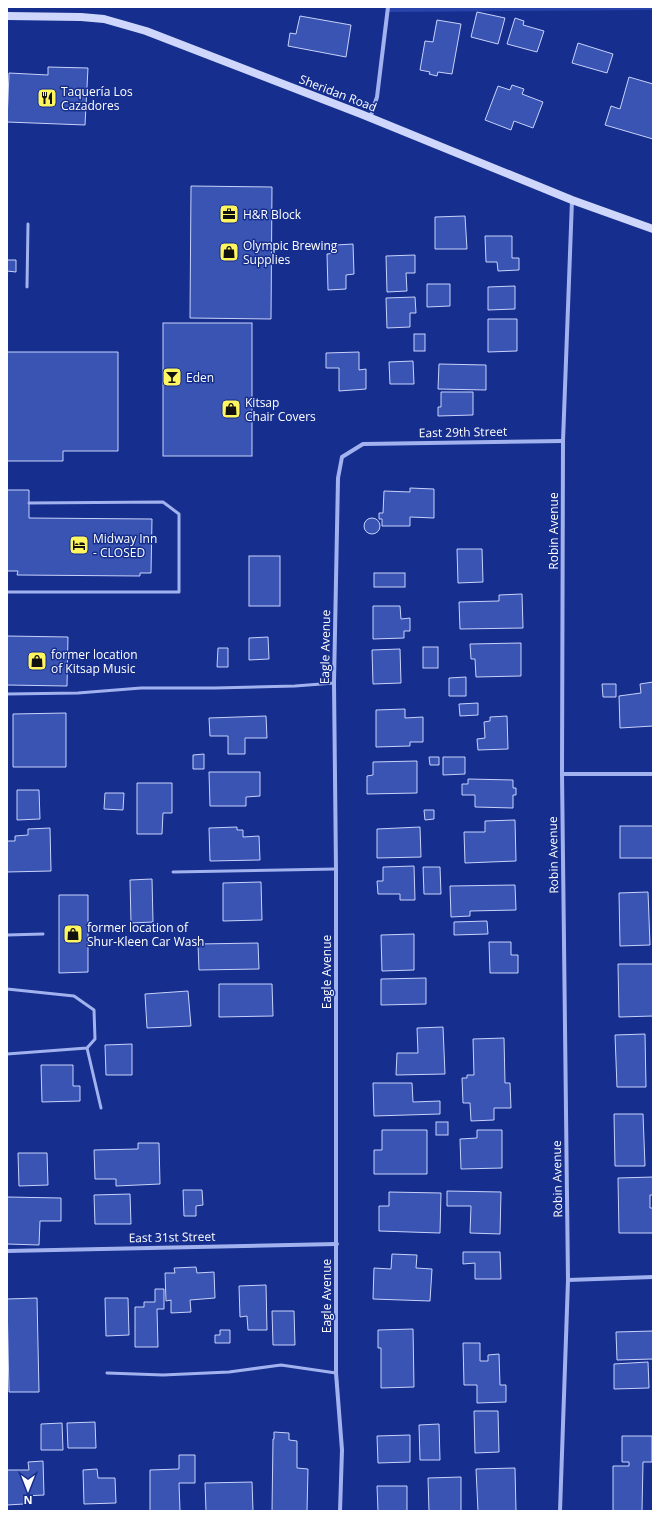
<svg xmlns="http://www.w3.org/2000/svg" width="660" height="1518" font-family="'Open Sans',sans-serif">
<rect width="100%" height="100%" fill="#162e8d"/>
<path fill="#2945ab" d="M 388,7 L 653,7 L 653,10 L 388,12 Z"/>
<g fill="#3a54b3" stroke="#c7d2fb">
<path d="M 477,12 L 505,18 L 498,44 L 471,37 Z"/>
<path d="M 300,16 L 351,25 L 346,57 L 288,46 L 290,33 L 296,34 Z"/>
<path d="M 515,18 L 524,21 L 523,25 L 544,31 L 537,52 L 507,44 Z"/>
<path d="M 437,20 L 461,24 L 452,74 L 438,72 L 437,76 L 429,74 L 430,72 L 420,70 L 425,41 L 433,42 Z"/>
<path d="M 578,43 L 613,54 L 607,73 L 572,63 Z"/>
<path d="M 48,67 L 88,68 L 85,125 L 7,122 L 9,73 L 48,75 Z"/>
<path d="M 629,77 L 653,84 L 653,139 L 605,125 L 611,106 L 620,109 Z"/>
<path d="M 512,85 L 524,89 L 522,94 L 543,102 L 533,128 L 514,121 L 511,130 L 485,120 L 498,86 L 510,90 Z"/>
<path d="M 191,186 L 272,187 L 271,319 L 190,318 Z"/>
<path d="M 465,216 L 467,249 L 435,249 L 435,217 Z"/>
<path d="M 485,236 L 512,236 L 512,258 L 519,258 L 519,270 L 498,271 L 497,262 L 486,262 Z"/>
<path d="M 353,244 L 354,274 L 346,275 L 346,289 L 328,290 L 327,254 L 336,253 L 336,245 Z"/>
<path d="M 415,255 L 415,273 L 406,273 L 407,291 L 387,292 L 386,256 Z"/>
<path d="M 7,260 L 16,260 L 16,272 L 7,271 Z"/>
<path d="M 427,284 L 450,284 L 450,306 L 427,307 Z"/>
<path d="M 515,286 L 515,309 L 488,310 L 488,287 Z"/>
<path d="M 415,297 L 416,313 L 410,313 L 410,327 L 387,328 L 386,298 Z"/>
<path d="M 488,319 L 517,319 L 517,351 L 488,352 Z"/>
<rect x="163" y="323" width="89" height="133"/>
<rect x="414" y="334" width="11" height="17"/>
<path d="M 7,352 L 118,352 L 118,451 L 63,451 L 63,461 L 7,461 Z"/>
<path d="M 359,352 L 359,370 L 366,369 L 366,389 L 339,391 L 339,368 L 326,368 L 326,353 Z"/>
<path d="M 413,361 L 414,384 L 390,384 L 389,362 Z"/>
<path d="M 439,364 L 486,365 L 486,390 L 438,389 Z"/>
<path d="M 441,392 L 473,392 L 473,415 L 438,416 L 438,407 L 441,407 Z"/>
<path d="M 410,488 L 434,489 L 434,518 L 410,517 L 410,526 L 382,526 L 382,519 L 379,519 L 379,513 L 383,513 L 384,491 L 410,492 Z"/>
<path d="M 7,490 L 29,490 L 29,518 L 152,519 L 151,573 L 140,573 L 140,576 L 17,575 L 18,571 L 7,571 Z"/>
<circle cx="372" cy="526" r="8"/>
<path d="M 457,549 L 482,549 L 483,582 L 458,583 Z"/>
<rect x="249" y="556" width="31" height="50"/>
<rect x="374" y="573" width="31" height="14"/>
<path d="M 522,594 L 523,628 L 460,629 L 459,602 L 499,601 L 499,595 Z"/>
<path d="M 373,606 L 400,606 L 401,619 L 410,618 L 410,631 L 404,631 L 404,638 L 373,639 Z"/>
<path d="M 7,636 L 68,637 L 67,686 L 7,685 Z"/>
<path d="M 268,637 L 269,659 L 249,660 L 249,638 Z"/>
<path d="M 521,643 L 521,676 L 476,677 L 475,659 L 471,659 L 470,644 Z"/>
<rect x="423" y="647" width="15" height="21"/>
<path d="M 218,648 L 228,648 L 228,667 L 217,667 Z"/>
<path d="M 400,649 L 401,683 L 373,684 L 372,650 Z"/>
<path d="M 466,677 L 466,696 L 449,696 L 449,678 Z"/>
<path d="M 653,682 L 653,726 L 620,728 L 619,696 L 641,693 L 640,684 Z"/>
<path d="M 602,684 L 616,684 L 616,697 L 603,697 Z"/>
<path d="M 478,703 L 478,715 L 460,716 L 459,704 Z"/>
<path d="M 405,709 L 405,718 L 423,717 L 423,742 L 410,742 L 410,746 L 376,747 L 376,710 Z"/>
<path d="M 66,713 L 66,767 L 13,767 L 13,714 Z"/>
<path d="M 266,716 L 267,738 L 245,738 L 245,754 L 228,754 L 228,736 L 210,736 L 209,718 Z"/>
<path d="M 507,716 L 508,749 L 478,750 L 477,739 L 485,738 L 484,722 L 490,721 L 490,717 Z"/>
<path d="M 204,754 L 204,769 L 193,769 L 193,755 Z"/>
<path d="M 429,757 L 439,757 L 439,765 L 430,765 Z"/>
<path d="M 443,757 L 465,757 L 465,774 L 443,775 Z"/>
<path d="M 417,761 L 417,793 L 367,794 L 367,776 L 373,775 L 373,762 Z"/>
<path d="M 209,772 L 260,772 L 260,796 L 246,797 L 246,806 L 210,806 Z"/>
<path d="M 468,779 L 513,780 L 513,788 L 516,788 L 516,795 L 513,795 L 513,808 L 475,807 L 475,795 L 462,795 L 462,784 L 468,784 Z"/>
<path d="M 137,783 L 172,783 L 172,813 L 163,813 L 162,834 L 137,834 Z"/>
<path d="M 17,790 L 39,790 L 40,819 L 17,820 Z"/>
<path d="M 105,793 L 124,793 L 123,810 L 104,809 Z"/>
<path d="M 424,810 L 434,810 L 434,819 L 425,820 Z"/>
<path d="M 515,820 L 516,861 L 465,863 L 464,832 L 485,832 L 485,821 Z"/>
<rect x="620" y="826" width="33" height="32"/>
<path d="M 237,827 L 237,830 L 243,830 L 243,837 L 259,836 L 260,860 L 210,861 L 209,828 Z"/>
<path d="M 420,827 L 421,857 L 377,858 L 377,829 Z"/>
<path d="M 50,828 L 51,871 L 7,872 L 7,841 L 15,841 L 15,836 L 28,835 L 28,829 Z"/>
<path d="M 414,866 L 415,900 L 400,900 L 400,894 L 378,894 L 377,881 L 383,881 L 383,867 Z"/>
<path d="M 423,867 L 440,867 L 441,894 L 424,894 Z"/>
<path d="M 152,879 L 153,922 L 131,923 L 130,880 Z"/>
<path d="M 261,882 L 262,920 L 223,921 L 223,883 Z"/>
<path d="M 515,885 L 516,910 L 470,911 L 470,916 L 451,917 L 450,886 Z"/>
<path d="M 648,892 L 650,945 L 620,946 L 619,893 Z"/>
<path d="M 59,895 L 88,895 L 88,972 L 59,973 Z"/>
<path d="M 487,921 L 488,934 L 454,935 L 454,922 Z"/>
<path d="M 414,934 L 414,970 L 382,971 L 381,935 Z"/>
<path d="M 489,942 L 511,942 L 511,955 L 518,955 L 518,973 L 490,973 Z"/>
<path d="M 258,943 L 259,969 L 199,970 L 198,944 Z"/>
<path d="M 618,964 L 653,964 L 653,1016 L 619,1017 Z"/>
<path d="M 426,978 L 426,1004 L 381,1005 L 381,979 Z"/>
<path d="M 219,984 L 272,984 L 273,1016 L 219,1017 Z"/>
<path d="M 188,991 L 191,1026 L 147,1028 L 145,994 Z"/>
<path d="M 443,1027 L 445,1074 L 396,1075 L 397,1053 L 418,1053 L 417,1028 Z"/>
<path d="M 645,1034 L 646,1087 L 617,1087 L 615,1035 Z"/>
<path d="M 504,1038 L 505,1083 L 510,1083 L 511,1108 L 494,1108 L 494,1120 L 471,1121 L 470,1103 L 463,1103 L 462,1078 L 467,1078 L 467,1075 L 474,1075 L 473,1039 Z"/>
<path d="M 132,1044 L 132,1075 L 106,1075 L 105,1045 Z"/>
<path d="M 41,1065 L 73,1065 L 73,1086 L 80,1086 L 80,1101 L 42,1102 Z"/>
<path d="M 373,1083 L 412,1083 L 413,1102 L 440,1101 L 440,1114 L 374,1116 Z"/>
<path d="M 614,1114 L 643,1114 L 645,1166 L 615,1166 Z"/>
<rect x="436" y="1122" width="12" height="13"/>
<path d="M 382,1130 L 427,1130 L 427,1174 L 374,1174 L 374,1150 L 382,1150 Z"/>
<path d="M 477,1130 L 502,1130 L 502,1168 L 461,1169 L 460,1139 L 477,1138 Z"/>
<path d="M 138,1143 L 159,1143 L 160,1184 L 116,1186 L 116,1179 L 95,1179 L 94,1150 L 138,1149 Z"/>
<path d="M 18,1153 L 47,1153 L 48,1185 L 19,1186 Z"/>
<path d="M 653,1177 L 653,1195 L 650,1195 L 650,1208 L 653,1208 L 653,1233 L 619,1233 L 618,1178 Z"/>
<path d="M 183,1190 L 202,1190 L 203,1205 L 196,1206 L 196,1216 L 184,1216 Z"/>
<path d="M 447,1191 L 501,1192 L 500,1234 L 470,1233 L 471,1206 L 447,1206 Z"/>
<path d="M 389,1192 L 441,1193 L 440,1233 L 379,1231 L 379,1206 L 389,1206 Z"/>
<path d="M 130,1194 L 131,1224 L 95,1224 L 94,1195 Z"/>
<path d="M 7,1197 L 61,1198 L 61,1221 L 40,1221 L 39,1245 L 7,1244 Z"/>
<path d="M 463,1252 L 500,1252 L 501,1279 L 475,1279 L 475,1263 L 463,1264 Z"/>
<path d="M 392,1254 L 417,1255 L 416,1268 L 432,1269 L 430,1301 L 373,1299 L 374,1268 L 391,1269 Z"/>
<path d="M 196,1267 L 197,1273 L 214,1272 L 215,1298 L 190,1300 L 191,1312 L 171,1313 L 171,1300 L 166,1301 L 165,1273 L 175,1273 L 174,1268 Z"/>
<path d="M 266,1285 L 267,1330 L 248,1330 L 247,1316 L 240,1317 L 239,1286 Z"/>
<path d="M 155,1289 L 164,1289 L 164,1309 L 157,1309 L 158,1347 L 135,1347 L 135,1307 L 144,1307 L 144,1302 L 155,1302 Z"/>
<path d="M 37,1298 L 39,1392 L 9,1392 L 7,1299 Z"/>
<path d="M 105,1298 L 128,1298 L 129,1335 L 106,1336 Z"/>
<path d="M 272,1311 L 294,1311 L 295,1345 L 273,1345 Z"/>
<path d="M 413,1329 L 414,1387 L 381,1388 L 381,1348 L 378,1348 L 378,1330 Z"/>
<path d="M 220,1330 L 230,1330 L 230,1343 L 215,1343 L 215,1335 L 220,1335 Z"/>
<path d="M 653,1331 L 653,1371 L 653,1359 L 617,1360 L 616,1332 Z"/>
<path d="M 463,1343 L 480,1343 L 480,1361 L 488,1361 L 488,1355 L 499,1354 L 500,1385 L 506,1385 L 506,1402 L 477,1403 L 477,1385 L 464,1385 Z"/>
<path d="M 648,1362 L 649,1388 L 614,1389 L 614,1364 Z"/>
<path d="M 474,1411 L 498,1411 L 499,1452 L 475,1453 Z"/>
<path d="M 95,1422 L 96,1448 L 68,1448 L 67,1423 Z"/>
<path d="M 62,1423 L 63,1450 L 41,1450 L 41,1424 Z"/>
<path d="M 439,1424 L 440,1460 L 420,1460 L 419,1425 Z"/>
<path d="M 274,1432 L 289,1433 L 289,1440 L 297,1441 L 297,1468 L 308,1469 L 307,1511 L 272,1511 L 273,1439 L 274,1439 Z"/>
<path d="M 410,1435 L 410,1462 L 378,1463 L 377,1436 Z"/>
<path d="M 622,1436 L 652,1436 L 652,1462 L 643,1462 L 642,1511 L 613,1511 L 613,1466 L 629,1466 L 629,1462 L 622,1462 Z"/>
<path d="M 179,1455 L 195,1455 L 195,1483 L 179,1483 L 180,1511 L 150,1511 L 150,1470 L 179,1469 Z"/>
<path d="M 43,1461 L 44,1495 L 24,1496 L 24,1504 L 7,1505 L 7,1470 L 29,1470 L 28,1462 Z"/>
<path d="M 515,1468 L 516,1511 L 478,1511 L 476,1469 Z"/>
<path d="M 97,1469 L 98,1478 L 115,1478 L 116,1503 L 84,1504 L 83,1470 Z"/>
<path d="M 461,1477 L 461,1511 L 429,1511 L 428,1478 Z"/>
<path d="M 252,1482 L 253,1511 L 206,1511 L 205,1483 Z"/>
<path d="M 377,1486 L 407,1486 L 407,1511 L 378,1511 Z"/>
</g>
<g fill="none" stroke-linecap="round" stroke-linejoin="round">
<g stroke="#a1b2ef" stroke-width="3">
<path d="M 27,287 L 28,224"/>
<path d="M 7,592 L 179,592 L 179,514 L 163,502 L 29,503"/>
<path d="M 7,694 L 78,693 L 141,688 L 215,688 L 295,686 L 334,683"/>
<path d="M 173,872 L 336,869"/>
<path d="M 7,935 L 43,934"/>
<path d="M 7,989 L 74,996 L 94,1010 L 95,1039 L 87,1048 L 7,1054"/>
<path d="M 87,1048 L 101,1108"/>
<path d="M 107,1373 L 163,1375 L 229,1372 L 281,1365 L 336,1373"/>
</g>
<g stroke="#a1b2ef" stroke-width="4">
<path d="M 370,118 L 377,97 L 388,7"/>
<path d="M 562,774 L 653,774"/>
<path d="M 7,1251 L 337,1244"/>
<path d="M 568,1280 L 653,1277"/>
<path d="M 340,1511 L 342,1450 L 336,1373 L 336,869 L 334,683 L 338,478 L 342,457 L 363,444 L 563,441"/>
<path d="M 560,1511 L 568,1280 L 562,774 L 563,441 L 572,200"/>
</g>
<path stroke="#ced7fb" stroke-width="8" d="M 7,16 L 81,17 L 104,19 L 146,31 L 361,114 L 572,200 L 653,229"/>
</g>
<defs>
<symbol id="restaurant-square" viewBox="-11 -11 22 22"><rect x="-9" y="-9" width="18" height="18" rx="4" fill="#fff65f" stroke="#162e8d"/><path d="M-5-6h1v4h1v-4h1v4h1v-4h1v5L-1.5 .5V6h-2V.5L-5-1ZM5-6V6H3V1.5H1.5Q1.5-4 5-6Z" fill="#111"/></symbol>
<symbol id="office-square" viewBox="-11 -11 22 22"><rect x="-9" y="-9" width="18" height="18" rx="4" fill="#fff65f" stroke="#162e8d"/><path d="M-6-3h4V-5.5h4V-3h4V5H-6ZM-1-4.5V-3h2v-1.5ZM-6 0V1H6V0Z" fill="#111"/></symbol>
<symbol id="shop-square" viewBox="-11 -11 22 22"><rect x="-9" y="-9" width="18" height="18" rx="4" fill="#fff65f" stroke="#162e8d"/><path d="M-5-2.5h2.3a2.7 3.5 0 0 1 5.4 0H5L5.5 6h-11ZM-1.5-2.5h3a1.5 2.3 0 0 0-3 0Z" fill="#111"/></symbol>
<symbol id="bar-square" viewBox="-11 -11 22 22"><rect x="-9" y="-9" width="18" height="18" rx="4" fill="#fff65f" stroke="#162e8d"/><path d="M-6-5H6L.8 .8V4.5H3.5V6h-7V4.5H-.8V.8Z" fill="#111"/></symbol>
<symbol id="hotel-square" viewBox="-11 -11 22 22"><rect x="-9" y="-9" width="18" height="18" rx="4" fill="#fff65f" stroke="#162e8d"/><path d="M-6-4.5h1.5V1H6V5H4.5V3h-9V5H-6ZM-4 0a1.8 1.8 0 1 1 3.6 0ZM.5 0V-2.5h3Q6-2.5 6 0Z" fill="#111"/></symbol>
</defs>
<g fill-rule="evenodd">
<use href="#restaurant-square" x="36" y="87" width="22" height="22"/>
<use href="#office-square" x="218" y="203" width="22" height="22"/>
<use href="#shop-square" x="218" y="241" width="22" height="22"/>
<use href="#bar-square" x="161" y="366" width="22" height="22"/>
<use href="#shop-square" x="220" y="398" width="22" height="22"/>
<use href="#hotel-square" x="68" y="534" width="22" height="22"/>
<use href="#shop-square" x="26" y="650" width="22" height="22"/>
<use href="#shop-square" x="62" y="923" width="22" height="22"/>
</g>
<g text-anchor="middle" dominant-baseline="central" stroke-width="3" stroke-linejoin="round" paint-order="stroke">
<g font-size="12" fill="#fff" stroke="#162e8d" text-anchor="start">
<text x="61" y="91">Taquería Los<tspan x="61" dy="14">Cazadores</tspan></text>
<text x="243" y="214">H&amp;R Block</text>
<text x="243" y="245">Olympic Brewing<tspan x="243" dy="14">Supplies</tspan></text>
<text x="186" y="377">Eden</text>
<text x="245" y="402">Kitsap<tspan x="245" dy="14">Chair Covers</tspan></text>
<text x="93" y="538">Midway Inn<tspan x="93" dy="14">- CLOSED</tspan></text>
<text x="51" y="654">former location<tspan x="51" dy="14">of Kitsap Music</tspan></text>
<text x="87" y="927">former location of<tspan x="87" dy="14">Shur-Kleen Car Wash</tspan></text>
</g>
<g font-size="12" fill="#fff" stroke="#162e8d">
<text transform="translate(338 93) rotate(21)">Sheridan Road</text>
<text transform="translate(463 432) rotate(-1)">East 29th Street</text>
<text transform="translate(553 531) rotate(-90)">Robin Avenue</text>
<text transform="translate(325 647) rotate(-89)">Eagle Avenue</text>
<text transform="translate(553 855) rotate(-91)">Robin Avenue</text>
<text transform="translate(326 972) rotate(-90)">Eagle Avenue</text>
<text transform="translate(557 1179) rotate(-91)">Robin Avenue</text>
<text transform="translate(172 1237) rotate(-1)">East 31st Street</text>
<text transform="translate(326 1296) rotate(-90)">Eagle Avenue</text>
</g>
</g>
<rect width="660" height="1518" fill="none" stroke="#ffffff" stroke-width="16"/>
<g transform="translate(28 1490) rotate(180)" stroke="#162e8d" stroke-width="3" paint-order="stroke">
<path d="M0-3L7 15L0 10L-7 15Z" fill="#ffffff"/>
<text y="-6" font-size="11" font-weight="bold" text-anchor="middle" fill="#ffffff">N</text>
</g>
</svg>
